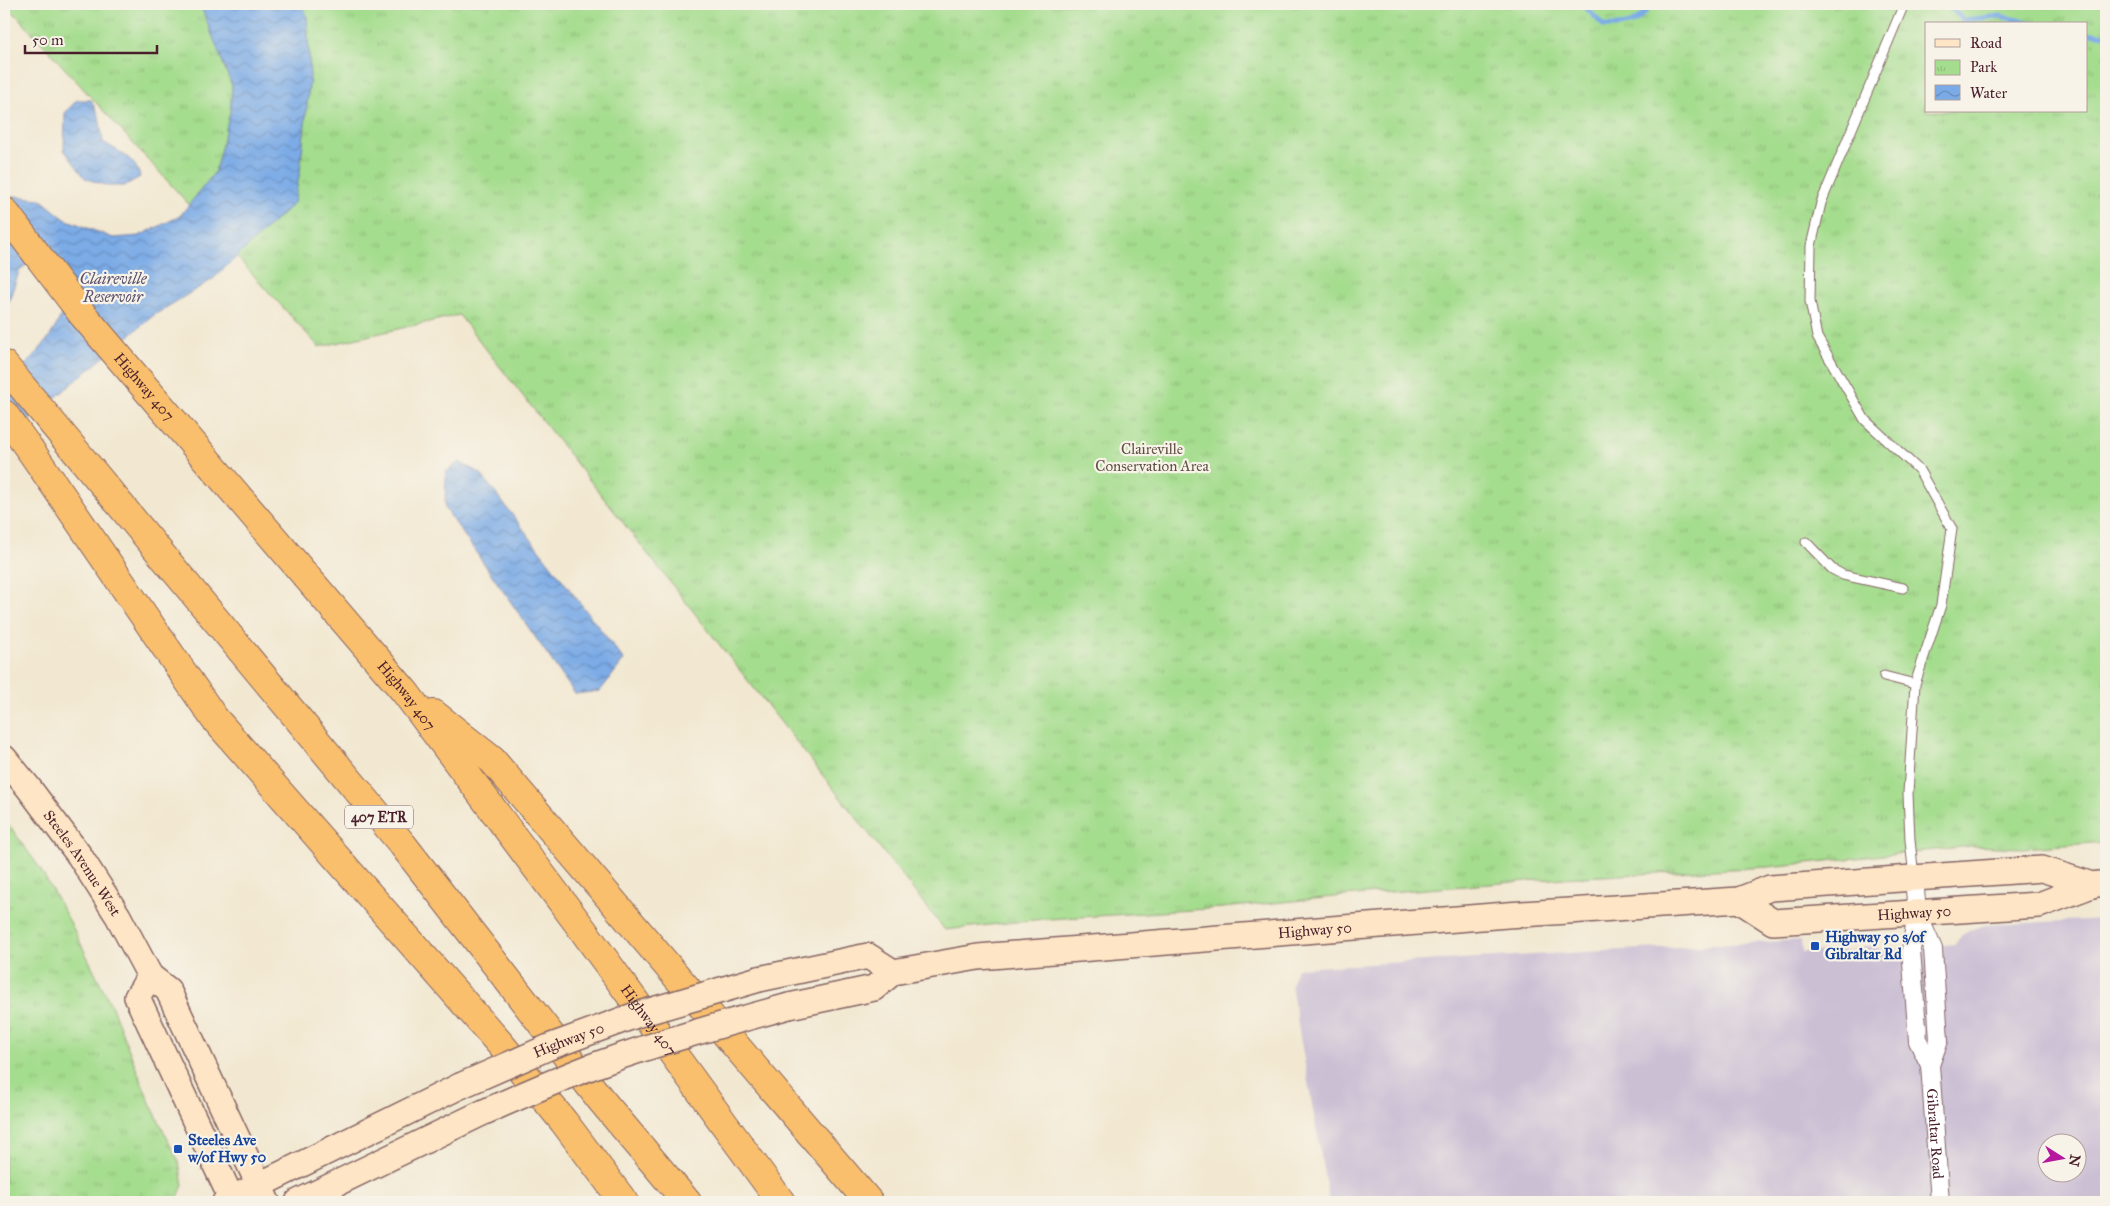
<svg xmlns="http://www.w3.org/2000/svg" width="2110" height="1206" font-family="'IM FELL Great Primer',serif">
<defs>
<pattern id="park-tufts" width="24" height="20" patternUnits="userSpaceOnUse" patternTransform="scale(1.25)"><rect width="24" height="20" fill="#a5dd8e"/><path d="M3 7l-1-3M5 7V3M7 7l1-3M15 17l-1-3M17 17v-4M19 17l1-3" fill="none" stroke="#90bd7b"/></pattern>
<pattern id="water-waves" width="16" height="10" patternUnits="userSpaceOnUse" patternTransform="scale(1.25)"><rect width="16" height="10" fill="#7babe6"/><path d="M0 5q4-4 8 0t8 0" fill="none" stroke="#678bbb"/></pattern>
</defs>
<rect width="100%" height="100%" fill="#f7f3e8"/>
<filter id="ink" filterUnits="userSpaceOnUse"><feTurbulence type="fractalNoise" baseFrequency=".02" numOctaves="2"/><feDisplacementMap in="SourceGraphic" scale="10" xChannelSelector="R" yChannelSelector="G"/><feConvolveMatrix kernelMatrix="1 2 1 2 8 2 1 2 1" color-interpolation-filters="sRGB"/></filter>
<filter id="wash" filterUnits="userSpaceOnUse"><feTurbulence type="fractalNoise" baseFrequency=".0096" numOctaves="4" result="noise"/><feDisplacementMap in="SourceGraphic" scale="20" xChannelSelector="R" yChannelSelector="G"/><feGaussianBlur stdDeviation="1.12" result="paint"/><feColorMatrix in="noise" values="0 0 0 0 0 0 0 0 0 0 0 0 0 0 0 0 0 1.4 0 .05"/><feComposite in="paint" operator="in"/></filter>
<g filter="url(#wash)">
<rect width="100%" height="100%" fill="#f2e8d1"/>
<path fill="#cbbfd4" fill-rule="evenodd" d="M 2106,919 L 2106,1202 L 1329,1202 L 1291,985 L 1297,968 L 1801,940 L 1802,952 L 1848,951 L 1872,946 L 1883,951 L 1955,944 L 1962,935 L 1971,930 L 1985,925 ZM 2048,1144 L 2078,1144 L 2078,1174 L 2048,1174 Z"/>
<g fill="url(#park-tufts)" stroke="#787e5c" fill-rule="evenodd">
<path d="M 6,4 L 2106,4 L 2106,842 L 2023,848 L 1972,846 L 1768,867 L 1564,878 L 1365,894 L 1222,908 L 1033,920 L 945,930 L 459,315 L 319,347 ZM 1926,24 L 2086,24 L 2086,111 L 1926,111 Z"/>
<path d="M 4,818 L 39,867 L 70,922 L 112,1007 L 150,1103 L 179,1162 L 183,1185 L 178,1197 L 172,1202 L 4,1202 Z"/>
</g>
<g fill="url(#water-waves)" stroke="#626588">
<path d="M 200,4 L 301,4 L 307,15 L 310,76 L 300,171 L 294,203 L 213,279 L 154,315 L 4,441 L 4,383 C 26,367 63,330 64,300 C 64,293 45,260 40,251 L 19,272 L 4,315 L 4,205 L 15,196 L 40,199 L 65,219 L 113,238 L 139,236 L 180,216 L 215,172 L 230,113 L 232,86 Z"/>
<path d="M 77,100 L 91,100 L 99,116 L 103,142 C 119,152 136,158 140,177 L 124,186 L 108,186 L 85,178 L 64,150 L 65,113 Z"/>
<path d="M 459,462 L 480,473 L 624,660 L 600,691 L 575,694 L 445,508 L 446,472 Z"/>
</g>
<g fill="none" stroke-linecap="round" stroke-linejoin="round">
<g stroke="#7babe6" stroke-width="5">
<path d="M 1582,4 L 1604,26 C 1629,27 1636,25 1652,4"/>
<path d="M 1947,4 L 1963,20 L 2000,16 L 2033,24"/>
<path d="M 2086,33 L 2106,35"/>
</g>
</g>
</g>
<g filter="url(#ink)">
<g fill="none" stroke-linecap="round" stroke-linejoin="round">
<defs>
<g id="service">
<path d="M 1904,4 L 1821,203 L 1811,246 L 1810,301 L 1817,337 L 1865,420 L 1919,470 L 1952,529 L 1941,605 L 1915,684 L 1908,793 L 1910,840 L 1914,877"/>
<path d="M 1806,542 L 1832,569 L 1843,575 L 1903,588"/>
<path d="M 1884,676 L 1915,684"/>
</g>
<g id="minor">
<path d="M 1914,878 L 1917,913 L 1911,950 L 1918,1041 L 1930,1065"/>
<path id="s1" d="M 1917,913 L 1933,949 L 1939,1040 L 1930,1065 L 1940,1202"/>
</g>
<g id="secondary">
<path id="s2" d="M 4,758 L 28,787 L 79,855 L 118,916 L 150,976 L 168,990 L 267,1202"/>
<path id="s3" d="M 1739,900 L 1773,922 L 2039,905 L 2092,885 L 2098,884"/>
<path d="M 150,976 L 137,997 L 233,1202"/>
<path d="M 759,979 L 868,956 L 893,972"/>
<path id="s4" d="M 789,1006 L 874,988 L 893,972 L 978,957 L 1507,915 L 1739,900 L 1770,888 L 2042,869 L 2092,885"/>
<path d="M 225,1202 L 460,1086"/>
<path d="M 298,1202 L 484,1112"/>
</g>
<g id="motorway">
<path id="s5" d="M 4,211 L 83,315 L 405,692 L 583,930 L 781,1202"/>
<path d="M 4,365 L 403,845 L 601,1100 L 687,1202"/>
<path d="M 4,414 L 33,454 L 214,718 L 502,1046 L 564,1122 L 624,1202"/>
<path d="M 434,714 L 492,760 L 869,1202"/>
</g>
</defs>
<use href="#service" stroke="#856565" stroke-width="11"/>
<use href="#minor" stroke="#856565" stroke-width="20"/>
<use href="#secondary" stroke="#856565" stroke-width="28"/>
<use href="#motorway" stroke="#856565" stroke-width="30"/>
<use href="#service" stroke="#fff" stroke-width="9"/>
<use href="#minor" stroke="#fff" stroke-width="18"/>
<use href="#secondary" stroke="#fde5c5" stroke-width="25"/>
<use href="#motorway" stroke="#f9bf6d" stroke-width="28"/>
<defs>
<g id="secondary-bridge">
<path id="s6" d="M 460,1086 L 549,1047 L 636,1015 L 759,979"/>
<path d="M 484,1112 C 521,1096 558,1079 596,1065 C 659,1042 724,1024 789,1006"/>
</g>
</defs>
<use href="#secondary-bridge" stroke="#856565" stroke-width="28" stroke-linecap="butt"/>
<use href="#secondary-bridge" stroke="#fde5c5" stroke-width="25"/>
</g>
</g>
<g fill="#1a4fb4" stroke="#f7f3e8" stroke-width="2">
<rect x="1810" y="941" width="10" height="10" rx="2.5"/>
<rect x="173" y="1144" width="10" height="10" rx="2.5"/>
</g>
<g text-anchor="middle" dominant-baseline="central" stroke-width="4.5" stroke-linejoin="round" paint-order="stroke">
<rect fill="#f7f3e8" stroke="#7e5f64" stroke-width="1" x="345" y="805.5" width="68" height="23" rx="4"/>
<g font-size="14" font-weight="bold" fill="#4a1f2b">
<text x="379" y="817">407 ETR</text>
</g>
<g font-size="15" fill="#4a1f2b" stroke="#f7f3e8">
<text stroke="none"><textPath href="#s5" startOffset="225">Highway 407</textPath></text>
<text stroke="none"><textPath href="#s5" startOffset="630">Highway 407</textPath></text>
<text stroke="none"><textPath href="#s2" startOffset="131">Steeles Avenue West</textPath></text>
<text stroke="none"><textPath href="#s3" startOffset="182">Highway 50</textPath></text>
<text stroke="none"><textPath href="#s4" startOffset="536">Highway 50</textPath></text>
<text stroke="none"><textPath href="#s5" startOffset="1035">Highway 407</textPath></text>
<text stroke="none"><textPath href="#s6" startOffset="118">Highway 50</textPath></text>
<text stroke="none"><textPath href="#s1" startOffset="226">Gibraltar Road</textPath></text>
</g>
<g font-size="15" fill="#614e44" stroke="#f7f3e8">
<text x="1152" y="449">Claireville<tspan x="1152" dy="17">Conservation Area</tspan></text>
</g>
<g font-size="15" font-weight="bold" fill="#164399" stroke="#f7f3e8" text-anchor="start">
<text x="1825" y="937">Highway 50 s/of<tspan x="1825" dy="17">Gibraltar Rd</tspan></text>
<text x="188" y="1140">Steeles Ave<tspan x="188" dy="17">w/of Hwy 50</tspan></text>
</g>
<g font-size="16" font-style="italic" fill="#5b506c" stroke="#f7f3e8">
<text x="113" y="278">Claireville<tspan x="113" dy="18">Reservoir</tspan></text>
</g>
</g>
<rect width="2110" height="1206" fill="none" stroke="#f7f3e8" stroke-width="20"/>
<rect x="1925" y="22" width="162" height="90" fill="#f7f3e8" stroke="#b29e9c"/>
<rect x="1935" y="39" width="25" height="8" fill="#fde5c5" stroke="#b29e9c"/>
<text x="1970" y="48" font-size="15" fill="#4a1f2b">Road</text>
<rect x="1935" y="60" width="25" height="15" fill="url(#park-tufts)" stroke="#b29e9c"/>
<text x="1970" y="72" font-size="15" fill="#4a1f2b">Park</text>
<rect x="1935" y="85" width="25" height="15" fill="url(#water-waves)" stroke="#b29e9c"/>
<text x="1970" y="98" font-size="15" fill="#4a1f2b">Water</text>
<g transform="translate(2062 1158) rotate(101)"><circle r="24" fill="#f7f3e8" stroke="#b29e9c"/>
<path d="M0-4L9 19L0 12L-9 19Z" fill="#b5179e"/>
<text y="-8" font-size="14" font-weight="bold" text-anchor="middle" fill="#4a1f2b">N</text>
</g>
<path d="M25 45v8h132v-8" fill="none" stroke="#4a1f2b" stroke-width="2.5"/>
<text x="32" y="45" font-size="15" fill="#4a1f2b" stroke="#f7f3e8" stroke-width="4" paint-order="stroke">50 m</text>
</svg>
